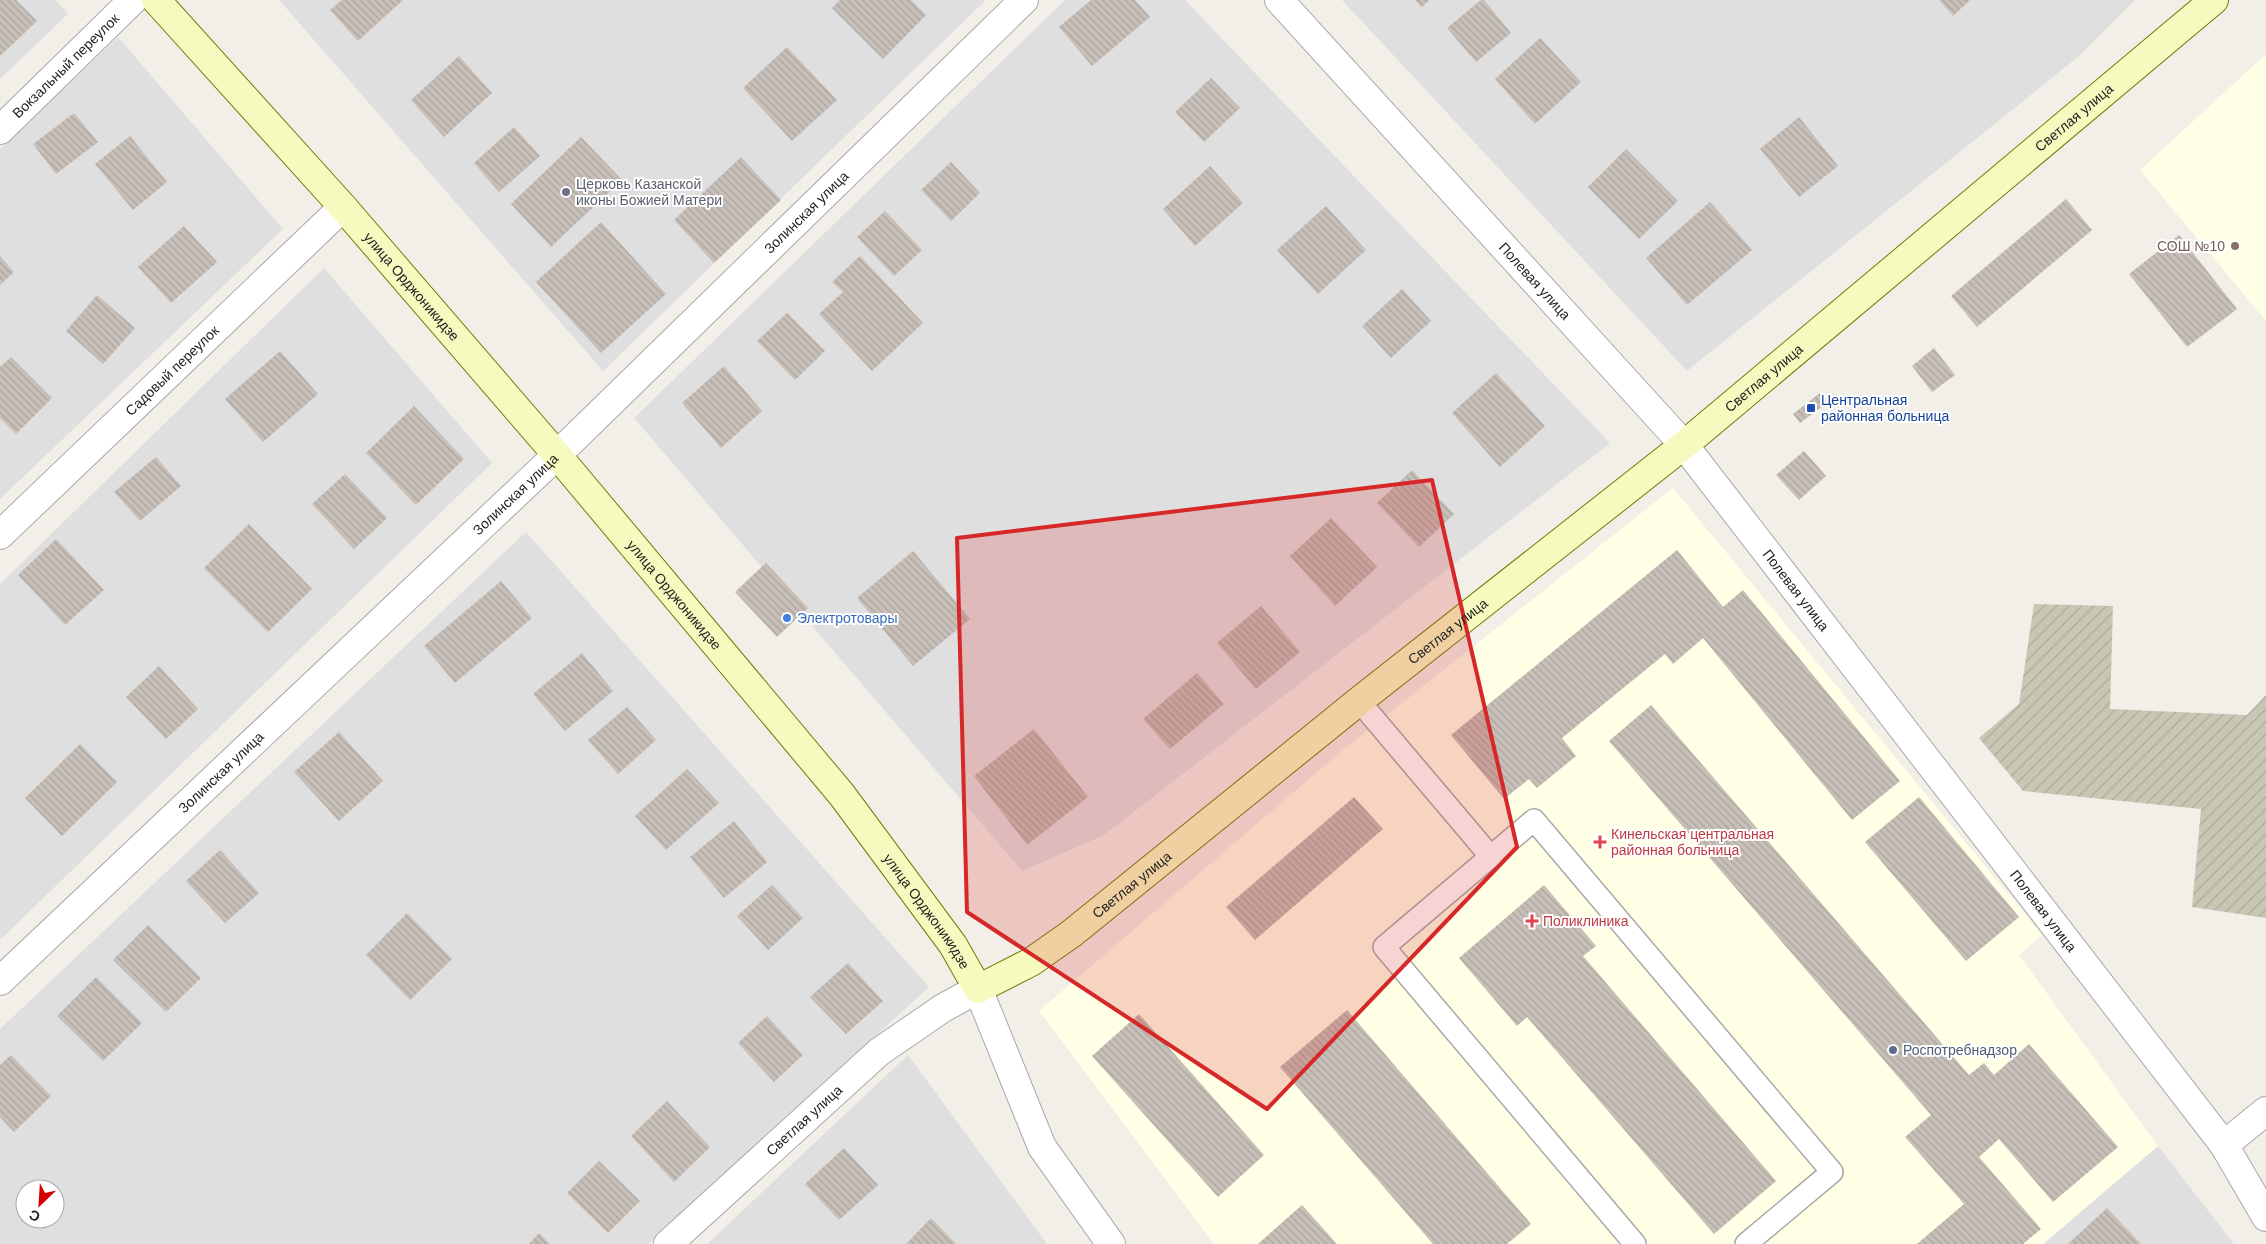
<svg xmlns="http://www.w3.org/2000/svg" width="2266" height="1244" font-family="Arial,sans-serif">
<defs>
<pattern id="construction-furrows" width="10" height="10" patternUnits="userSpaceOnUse" patternTransform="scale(1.25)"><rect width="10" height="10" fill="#c7c7b4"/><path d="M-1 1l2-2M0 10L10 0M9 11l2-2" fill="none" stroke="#abab9a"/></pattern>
<pattern id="building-back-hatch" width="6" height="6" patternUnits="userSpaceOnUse" patternTransform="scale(1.25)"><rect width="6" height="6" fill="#c7bfb8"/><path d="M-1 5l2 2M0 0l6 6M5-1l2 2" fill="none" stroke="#aba49e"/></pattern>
</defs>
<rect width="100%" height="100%" fill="#f2efe9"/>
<g fill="#e0dfdf" fill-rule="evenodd">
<path d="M 0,0 L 55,0 L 68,14 L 0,79 Z"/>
<path d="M 279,0 L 986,0 L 603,371 Z"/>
<path d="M 1065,0 L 1185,0 L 1610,443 L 1104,835 L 1022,871 L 634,418 Z"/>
<path d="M 1342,0 L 2135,0 L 2079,56 L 1687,371 Z"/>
<path d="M 118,37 L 283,229 L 0,499 L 0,149 Z"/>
<path d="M 324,268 L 492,463 L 0,940 L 0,584 Z"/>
<path d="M 526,532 L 929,987 L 649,1244 L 0,1244 L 0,1029 ZM 25,1189 L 55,1189 L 55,1219 L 25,1219 Z"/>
<path d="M 908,1055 L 1047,1244 L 707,1244 Z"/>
<path d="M 2158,1146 L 2234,1244 L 2043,1244 Z"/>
</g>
<g fill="#ffffe5">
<path d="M 2266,54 L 2266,321 L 2140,170 Z"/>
<path d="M 1673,488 L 2042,935 L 2019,955 L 2158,1146 L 2043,1244 L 1214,1244 L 1039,1011 L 1344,749 Z"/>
</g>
<path fill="url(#construction-furrows)" d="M 2034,604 L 2113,606 L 2110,709 L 2247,715 L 2266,695 L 2266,918 L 2192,907 L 2201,809 L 2023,791 L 1979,738 L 2019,704 Z"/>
<g fill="url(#building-back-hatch)">
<path d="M 0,0 L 16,0 L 37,21 L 0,56 Z"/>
<path d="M 342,0 L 403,0 L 358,41 L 330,10 Z"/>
<path d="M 840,0 L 911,0 L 926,15 L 883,59 L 832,8 Z"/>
<path d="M 1091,0 L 1135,0 L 1150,17 L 1092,66 L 1059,27 Z"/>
<path d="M 1415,0 L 1429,0 L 1422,7 Z"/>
<path d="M 1481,0 L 1484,0 L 1511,33 L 1476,62 L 1447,28 Z"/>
<path d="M 1939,0 L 1970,0 L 1953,16 Z"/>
<path d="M 1540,38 L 1581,82 L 1535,124 L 1495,79 Z"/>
<path d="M 787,47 L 837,100 L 792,141 L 743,88 Z"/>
<path d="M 459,56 L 492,93 L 444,137 L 411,100 Z"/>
<path d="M 1211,78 L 1240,108 L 1204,142 L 1175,112 Z"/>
<path d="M 74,113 L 98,142 L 56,174 L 33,144 Z"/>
<path d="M 1799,117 L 1838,166 L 1799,197 L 1760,149 Z"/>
<path d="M 514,127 L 540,156 L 499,192 L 474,163 Z"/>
<path d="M 130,136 L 167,182 L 133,210 L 95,164 Z"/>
<path d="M 581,137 L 622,180 L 551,247 L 511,204 Z"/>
<path d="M 1626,149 L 1678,201 L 1639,239 L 1588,187 Z"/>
<path d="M 741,157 L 781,200 L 714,263 L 674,220 Z"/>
<path d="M 951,162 L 980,193 L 951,221 L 921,190 Z"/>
<path d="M 1210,166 L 1243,203 L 1195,246 L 1163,209 Z"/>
<path d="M 2066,199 L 2092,230 L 1977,327 L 1951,296 Z"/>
<path d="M 1710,202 L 1752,250 L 1687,305 L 1646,258 Z"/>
<path d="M 1326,206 L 1366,250 L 1318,294 L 1277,250 Z"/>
<path d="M 885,211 L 922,250 L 894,276 L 857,237 Z"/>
<path d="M 601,222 L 666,294 L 601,353 L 536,282 Z"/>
<path d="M 184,226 L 217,262 L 171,303 L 138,267 Z"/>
<path d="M 2179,235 L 2237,309 L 2187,347 L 2129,274 Z"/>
<path d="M 0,256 L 14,272 L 0,285 Z"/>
<path d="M 860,256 L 923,323 L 872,371 L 819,314 L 843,292 L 832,282 Z"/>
<path d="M 1402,289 L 1431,321 L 1391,358 L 1362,326 Z"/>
<path d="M 97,295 L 135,328 L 103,364 L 66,331 Z"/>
<path d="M 787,313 L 825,351 L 795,380 L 757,341 Z"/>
<path d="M 1934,348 L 1955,375 L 1932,392 L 1912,366 Z"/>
<path d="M 280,351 L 318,394 L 263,442 L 225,399 Z"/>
<path d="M 11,357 L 52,398 L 16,434 L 0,418 L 0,367 Z"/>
<path d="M 724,366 L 762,411 L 721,448 L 682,403 Z"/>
<path d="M 1496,373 L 1545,426 L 1500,467 L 1452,413 Z"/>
<path d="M 1820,393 L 1827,403 L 1800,423 L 1793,414 Z"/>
<path d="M 414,406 L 464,459 L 416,505 L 366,453 Z"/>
<path d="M 1804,451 L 1826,476 L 1799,500 L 1776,475 Z"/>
<path d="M 156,457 L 181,486 L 140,521 L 114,492 Z"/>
<path d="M 1412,470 L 1454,514 L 1419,547 L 1377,503 Z"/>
<path d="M 345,474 L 387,518 L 354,549 L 312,504 Z"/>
<path d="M 1331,518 L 1377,567 L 1335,606 L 1290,556 Z"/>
<path d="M 249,524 L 312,589 L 268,632 L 204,568 Z"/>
<path d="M 56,539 L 104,590 L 65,625 L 18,575 Z"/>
<path d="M 1677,550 L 1723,607 L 1743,590 L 1900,781 L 1852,820 L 1703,638 L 1673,664 L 1665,654 L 1562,738 L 1576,756 L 1537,788 L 1529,779 L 1504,799 L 1451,735 Z"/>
<path d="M 913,551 L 970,619 L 913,666 L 857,598 Z"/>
<path d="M 766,563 L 808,608 L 777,637 L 735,592 Z"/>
<path d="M 501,581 L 532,618 L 455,683 L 424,646 Z"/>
<path d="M 1261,606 L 1300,652 L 1256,689 L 1217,643 Z"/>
<path d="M 582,653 L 613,691 L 565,731 L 533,694 Z"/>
<path d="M 159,666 L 198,709 L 166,739 L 126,697 Z"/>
<path d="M 1197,673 L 1224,704 L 1170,749 L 1143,719 Z"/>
<path d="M 1651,705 L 1969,1075 L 1984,1063 L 1994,1075 L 2029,1044 L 2118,1147 L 2053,1202 L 1999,1139 L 1979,1157 L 2041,1229 L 2023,1244 L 1917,1244 L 1964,1204 L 1905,1137 L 1931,1115 L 1609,741 Z"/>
<path d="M 627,707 L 656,740 L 618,774 L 588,740 Z"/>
<path d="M 1034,729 L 1088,797 L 1027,845 L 974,776 Z"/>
<path d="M 339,732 L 383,781 L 339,821 L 294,772 Z"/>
<path d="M 80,744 L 117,782 L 62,836 L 25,798 Z"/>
<path d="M 687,769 L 719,803 L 666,850 L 635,816 Z"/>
<path d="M 1354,797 L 1383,829 L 1255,940 L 1226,907 Z"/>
<path d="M 1919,797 L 2019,917 L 1966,961 L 1865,842 Z"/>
<path d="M 734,821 L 767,862 L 724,898 L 690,857 Z"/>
<path d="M 220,850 L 259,893 L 225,923 L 186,881 Z"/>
<path d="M 772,885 L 803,918 L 768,950 L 737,916 Z"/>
<path d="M 1544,885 L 1596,946 L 1583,956 L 1776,1181 L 1714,1234 L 1527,1017 L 1517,1026 L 1459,958 Z"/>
<path d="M 407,913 L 452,959 L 410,1000 L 366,955 Z"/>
<path d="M 148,925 L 201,978 L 166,1012 L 113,960 Z"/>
<path d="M 848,963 L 883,1001 L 846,1034 L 810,997 Z"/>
<path d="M 96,977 L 142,1023 L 103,1061 L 57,1016 Z"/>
<path d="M 1347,1010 L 1531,1224 L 1507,1244 L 1433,1244 L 1280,1067 Z"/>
<path d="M 1139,1014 L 1264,1155 L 1218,1197 L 1092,1056 Z"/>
<path d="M 767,1016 L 803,1055 L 774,1082 L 738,1043 Z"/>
<path d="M 11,1055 L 51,1096 L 14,1132 L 0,1117 L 0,1065 Z"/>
<path d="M 667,1101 L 710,1147 L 674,1182 L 631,1136 Z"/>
<path d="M 844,1148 L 878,1185 L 839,1220 L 805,1184 Z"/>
<path d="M 599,1161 L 640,1201 L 608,1233 L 567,1193 Z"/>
<path d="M 1302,1205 L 1337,1244 L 1258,1244 Z"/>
<path d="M 2107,1208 L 2141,1244 L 2068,1244 Z"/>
<path d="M 931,1218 L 956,1244 L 906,1244 Z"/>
<path d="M 539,1233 L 550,1244 L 529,1244 Z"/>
</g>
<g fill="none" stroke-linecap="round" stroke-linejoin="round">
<defs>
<g id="service">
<path d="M 1359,701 L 1491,857"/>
<path d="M 1635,1244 L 1384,947 L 1534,820 L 1832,1172 L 1746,1244"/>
</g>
<g id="minor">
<path id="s1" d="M 1279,0 L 1684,445 L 2224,1145 L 2266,1217"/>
<path id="s2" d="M 0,130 L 133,0"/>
<path id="s3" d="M 557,455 L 1024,0"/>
<path id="s4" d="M 0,535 L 343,207"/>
<path d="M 2224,1145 L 2266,1111"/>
<path id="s5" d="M 668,1244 L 879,1052 L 943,1008 L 978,989"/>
</g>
<g id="tertiary">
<path id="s6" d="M 0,981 L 557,455"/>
<path d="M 978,989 L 1042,1147 L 1111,1244"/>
</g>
<g id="secondary">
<path id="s7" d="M 156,0 L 343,207 L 557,455 L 842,795 L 953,945 L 978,989 L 1031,962 L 1071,934 L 1359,701 L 1684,445 L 2214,0"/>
</g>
</defs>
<use href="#service" stroke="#a9a9a9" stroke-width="24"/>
<use href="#minor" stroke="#a9a9a9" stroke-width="30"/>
<use href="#tertiary" stroke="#a9a9a9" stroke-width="30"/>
<use href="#secondary" stroke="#707d05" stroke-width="30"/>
<use href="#service" stroke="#fff" stroke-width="21"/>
<use href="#minor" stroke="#fff" stroke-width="28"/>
<use href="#tertiary" stroke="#fff" stroke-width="28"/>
<use href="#secondary" stroke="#f7fabf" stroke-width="28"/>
</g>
<path fill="#d62828" fill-opacity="0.2" stroke="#d62828" stroke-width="4" stroke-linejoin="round" d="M 1432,480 L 1517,847 L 1267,1109 L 967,912 L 957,538 Z"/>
<circle fill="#6b7280" stroke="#fff" stroke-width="2" cx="566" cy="192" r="5"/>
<circle fill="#8d6e63" stroke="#fff" stroke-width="2" cx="2235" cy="246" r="5"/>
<rect fill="#1a4fb4" stroke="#fff" stroke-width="2" x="1806" y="403" width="10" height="10" rx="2.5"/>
<circle fill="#3f7fe0" stroke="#fff" stroke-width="2" cx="787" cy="618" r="5"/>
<g fill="#e0444e" stroke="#fff" stroke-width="2">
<path d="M1597.5 834.5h5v5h5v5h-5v5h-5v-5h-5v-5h5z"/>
<path d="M1529.5 913.5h5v5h5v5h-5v5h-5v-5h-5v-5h5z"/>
</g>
<circle fill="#5c6f8a" stroke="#fff" stroke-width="2" cx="1893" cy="1050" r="5"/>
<g text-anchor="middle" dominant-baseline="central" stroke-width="4" stroke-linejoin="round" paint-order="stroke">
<g font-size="14" fill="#222" stroke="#fff">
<text stroke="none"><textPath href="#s2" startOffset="92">Вокзальный переулок</textPath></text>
<text stroke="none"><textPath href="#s7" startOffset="2689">Светлая улица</textPath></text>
<text stroke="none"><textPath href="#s3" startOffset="348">Золинская улица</textPath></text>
<text stroke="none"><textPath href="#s1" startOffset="380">Полевая улица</textPath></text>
<text stroke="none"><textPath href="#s7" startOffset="384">улица Орджоникидзе</textPath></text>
<text stroke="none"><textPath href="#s4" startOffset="238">Садовый переулок</textPath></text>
<text stroke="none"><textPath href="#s7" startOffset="2284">Светлая улица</textPath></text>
<text stroke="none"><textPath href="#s6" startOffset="709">Золинская улица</textPath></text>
<text stroke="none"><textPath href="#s1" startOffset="785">Полевая улица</textPath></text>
<text stroke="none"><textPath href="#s7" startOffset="789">улица Орджоникидзе</textPath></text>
<text stroke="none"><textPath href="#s7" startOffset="1879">Светлая улица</textPath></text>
<text stroke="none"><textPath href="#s6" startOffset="304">Золинская улица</textPath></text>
<text stroke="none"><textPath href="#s7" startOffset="1474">Светлая улица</textPath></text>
<text stroke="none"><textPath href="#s1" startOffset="1190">Полевая улица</textPath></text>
<text stroke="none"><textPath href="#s7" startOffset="1194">улица Орджоникидзе</textPath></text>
<text stroke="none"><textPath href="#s5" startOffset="184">Светлая улица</textPath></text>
</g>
<g font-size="14" fill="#5b616d" stroke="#fff" text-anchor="start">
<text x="576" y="184">Церковь Казанской<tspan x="576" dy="16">иконы Божией Матери</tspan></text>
</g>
<g font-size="14" fill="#785e54" stroke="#fff" text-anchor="end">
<text x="2225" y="246">СОШ №10</text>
</g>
<g font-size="14" fill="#164399" stroke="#fff" text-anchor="start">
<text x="1821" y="400">Центральная<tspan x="1821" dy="16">районная больница</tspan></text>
</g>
<g font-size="14" fill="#366cbe" stroke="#fff" text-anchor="start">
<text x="797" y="618">Электротовары</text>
</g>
<g font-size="14" fill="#be3a42" stroke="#fff" text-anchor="start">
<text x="1611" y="834">Кинельская центральная<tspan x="1611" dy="16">районная больница</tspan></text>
<text x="1543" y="921">Поликлиника</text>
</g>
<g font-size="14" fill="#4e5e75" stroke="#fff" text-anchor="start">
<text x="1903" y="1050">Роспотребнадзор</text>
</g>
</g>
<g transform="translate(40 1204) rotate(205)"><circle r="24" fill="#ffffff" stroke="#a7a7a7"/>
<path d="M0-4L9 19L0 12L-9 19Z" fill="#d40000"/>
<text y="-8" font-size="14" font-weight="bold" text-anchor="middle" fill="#222222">С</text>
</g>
</svg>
